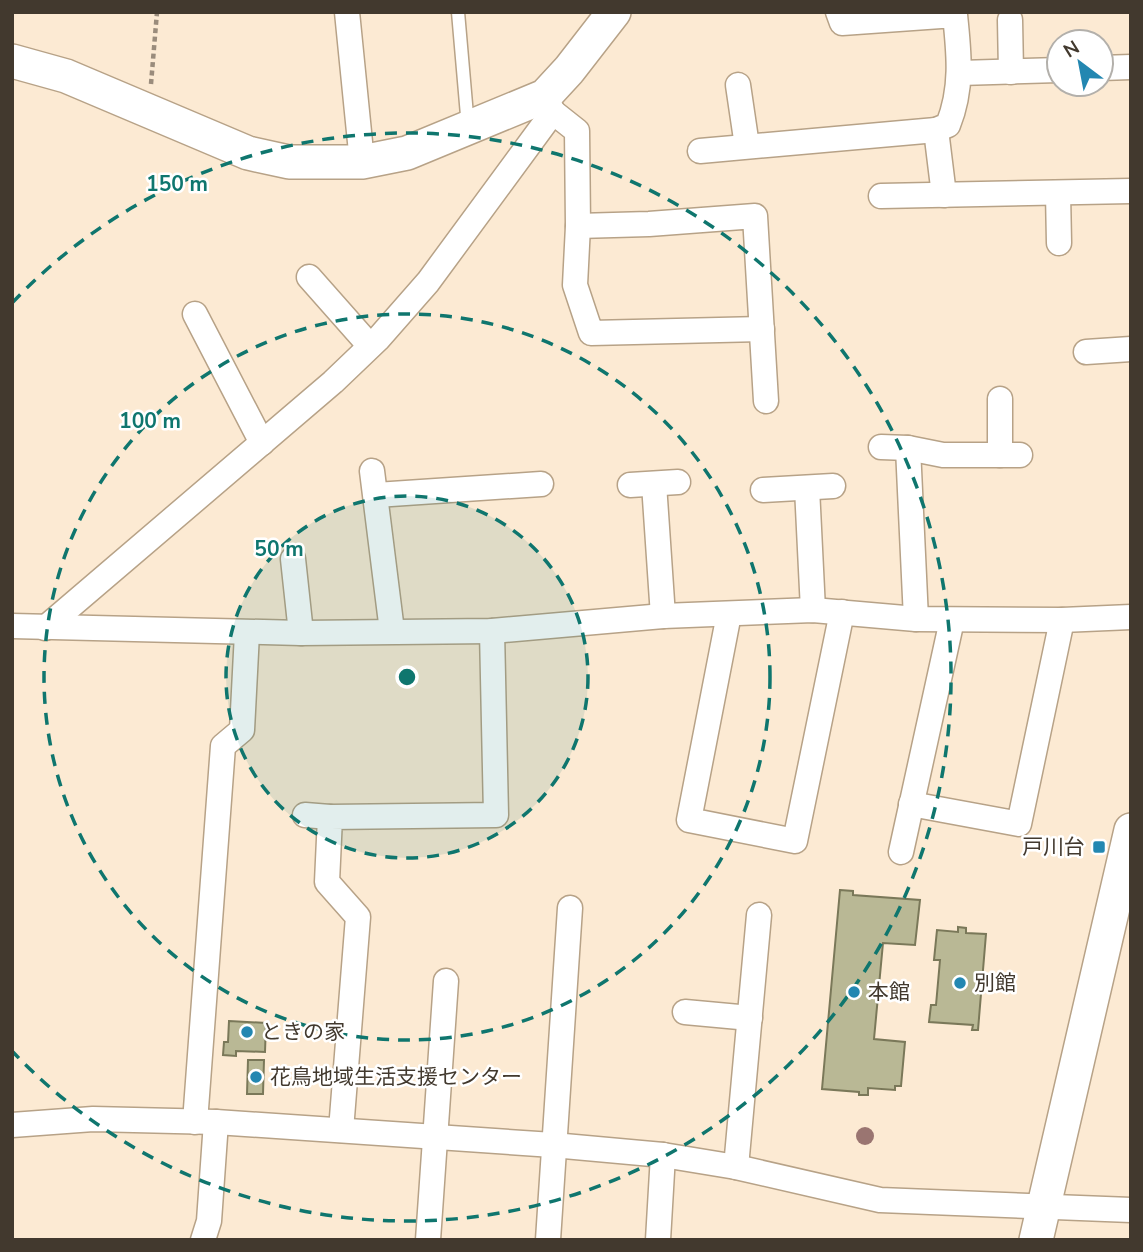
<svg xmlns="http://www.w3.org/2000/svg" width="1143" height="1252" font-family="'Nunito Sans','Noto Sans JP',sans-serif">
<rect width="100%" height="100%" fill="#fcead3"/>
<g fill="#b9b895" stroke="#7a7859" stroke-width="2">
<path d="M 840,890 L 853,891 L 853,895 L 920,900 L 915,945 L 883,943 L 874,1039 L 905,1042 L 901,1086 L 895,1086 L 895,1090 L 868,1088 L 868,1095 L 859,1095 L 859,1092 L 822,1089 Z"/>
<path d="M 958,927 L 966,928 L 966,933 L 986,934 L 978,1030 L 972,1030 L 973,1025 L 929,1022 L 931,1005 L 936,1005 L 940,960 L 934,960 L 937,930 L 958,932 Z"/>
<path d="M 229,1021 L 266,1023 L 265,1052 L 236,1051 L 236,1056 L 223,1055 L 224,1042 L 228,1042 Z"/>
<path d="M 248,1060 L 264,1060 L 263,1094 L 247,1094 Z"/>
</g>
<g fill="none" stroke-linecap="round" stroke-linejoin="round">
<defs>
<path id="lane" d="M 458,12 L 468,127"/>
<g id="street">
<path d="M 347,12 L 362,162"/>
<path d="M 1010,20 L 1011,72"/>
<path d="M 1101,68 L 1131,67"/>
<path d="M 960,73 L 1059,70"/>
<path d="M 738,85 L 747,146"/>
<path d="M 553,112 L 577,131 L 578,226 L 575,285 L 591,333 L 762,329"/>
<path d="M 936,130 L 944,195"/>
<path d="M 700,151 L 936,130 L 948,125 C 963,88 959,53 955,15 L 842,23 L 838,12"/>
<path d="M 1058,193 L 1059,243"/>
<path d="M 881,196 L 1131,191"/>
<path d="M 578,226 L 649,224 L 755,216 L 766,401"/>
<path d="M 309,277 L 370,346"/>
<path d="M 195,314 L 262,443"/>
<path d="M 1086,352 L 1131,349"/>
<path d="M 1000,399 L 1000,455"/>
<path d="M 881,447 L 908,448 L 943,455 L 1020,455"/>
<path d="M 908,448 L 916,619"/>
<path d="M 372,471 L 392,631"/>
<path d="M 654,484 L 663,616"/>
<path d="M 630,485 L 678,482"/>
<path d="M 807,488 L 813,610"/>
<path d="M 763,490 L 833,486"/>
<path d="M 376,495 L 541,484"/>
<path d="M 293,559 L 301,633"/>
<path d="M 729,614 L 689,820 L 795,841 L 842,612"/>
<path d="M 12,626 L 301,633 L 492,631 L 663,616 L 813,610 L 916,619 L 1062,620 L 1131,617"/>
<path d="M 45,628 L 333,382 L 378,339 L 428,282 L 553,112 L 545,96"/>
<path d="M 911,804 L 1019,824 L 1062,620"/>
<path d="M 305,815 L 330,817"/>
<path d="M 901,852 L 952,620"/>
<path d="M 685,1012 L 750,1018"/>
<path d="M 195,1122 L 223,746 L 242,730 L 247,633"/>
<path d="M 12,1125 L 93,1119 L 216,1122 L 553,1145 L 663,1155 L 736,1167 L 880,1200 L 1131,1210"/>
<path d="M 341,1130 L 358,917 L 327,882 L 330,817 L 496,815 L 492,631"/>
<path d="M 736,1167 L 759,915"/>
<path d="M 203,1240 L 209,1221 L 216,1122"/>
<path d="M 428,1240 L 446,981"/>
<path d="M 548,1240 L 570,908"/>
<path d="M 658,1240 L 663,1155"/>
</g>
<g id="secondary">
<path d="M 12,61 L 66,76 L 248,153 L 289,162 L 362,162 L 407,153 L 545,96 L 569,70 L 614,12"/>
<path d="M 1036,1240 L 1131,830"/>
</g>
</defs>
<use href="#lane" stroke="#b7a287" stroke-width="15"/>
<use href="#street" stroke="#b7a287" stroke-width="27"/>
<use href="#secondary" stroke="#b7a287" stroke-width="36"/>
<path stroke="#9a8c7c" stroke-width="4.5" stroke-dasharray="5 3.5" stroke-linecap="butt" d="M 151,84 L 157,12"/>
<use href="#lane" stroke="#fff" stroke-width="12"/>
<use href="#street" stroke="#fff" stroke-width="24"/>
<use href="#secondary" stroke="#fff" stroke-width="33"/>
</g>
<circle fill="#9a7571" cx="865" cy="1136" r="9"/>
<circle cx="407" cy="677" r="181" fill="#0f766e" fill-opacity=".12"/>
<g fill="none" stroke="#0f766e" stroke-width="3.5" stroke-dasharray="12 9">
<circle cx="407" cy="677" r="181"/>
<circle cx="407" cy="677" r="363"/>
<path d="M12 303A544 544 0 1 1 12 1051"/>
</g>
<g fill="#2387b1" stroke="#fff" stroke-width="2.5">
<rect x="1092" y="840" width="14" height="14" rx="3.5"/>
<circle cx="960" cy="983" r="7"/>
<circle cx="854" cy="992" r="7"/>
<circle cx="247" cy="1032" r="7"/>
<circle cx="256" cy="1077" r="7"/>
</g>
<g text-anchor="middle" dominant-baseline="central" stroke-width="5" stroke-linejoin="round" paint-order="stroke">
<g font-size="21" fill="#42392e" stroke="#fff" text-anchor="start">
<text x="1085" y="847" text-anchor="end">戸川台</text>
<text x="974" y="983">別館</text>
<text x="868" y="992">本館</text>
<text x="261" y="1032">ときの家</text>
<text x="270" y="1077">花鳥地域生活支援センター</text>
</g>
</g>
<circle cx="407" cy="677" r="10" fill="#0f766e" stroke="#fff" stroke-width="3.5"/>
<g font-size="21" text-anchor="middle" font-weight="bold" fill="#0f766e" stroke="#fff" stroke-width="5" stroke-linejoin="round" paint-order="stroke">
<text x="177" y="191">150 m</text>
<text x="150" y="428">100 m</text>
<text x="279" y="556">50 m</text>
</g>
<rect width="1143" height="1252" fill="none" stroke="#42392e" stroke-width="28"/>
<g transform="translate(1080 63) rotate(328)"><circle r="33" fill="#ffffff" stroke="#b3b0ab" stroke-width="2"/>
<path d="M0-5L12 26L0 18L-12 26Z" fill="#2387b1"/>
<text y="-10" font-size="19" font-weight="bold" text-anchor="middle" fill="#42392e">N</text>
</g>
</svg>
